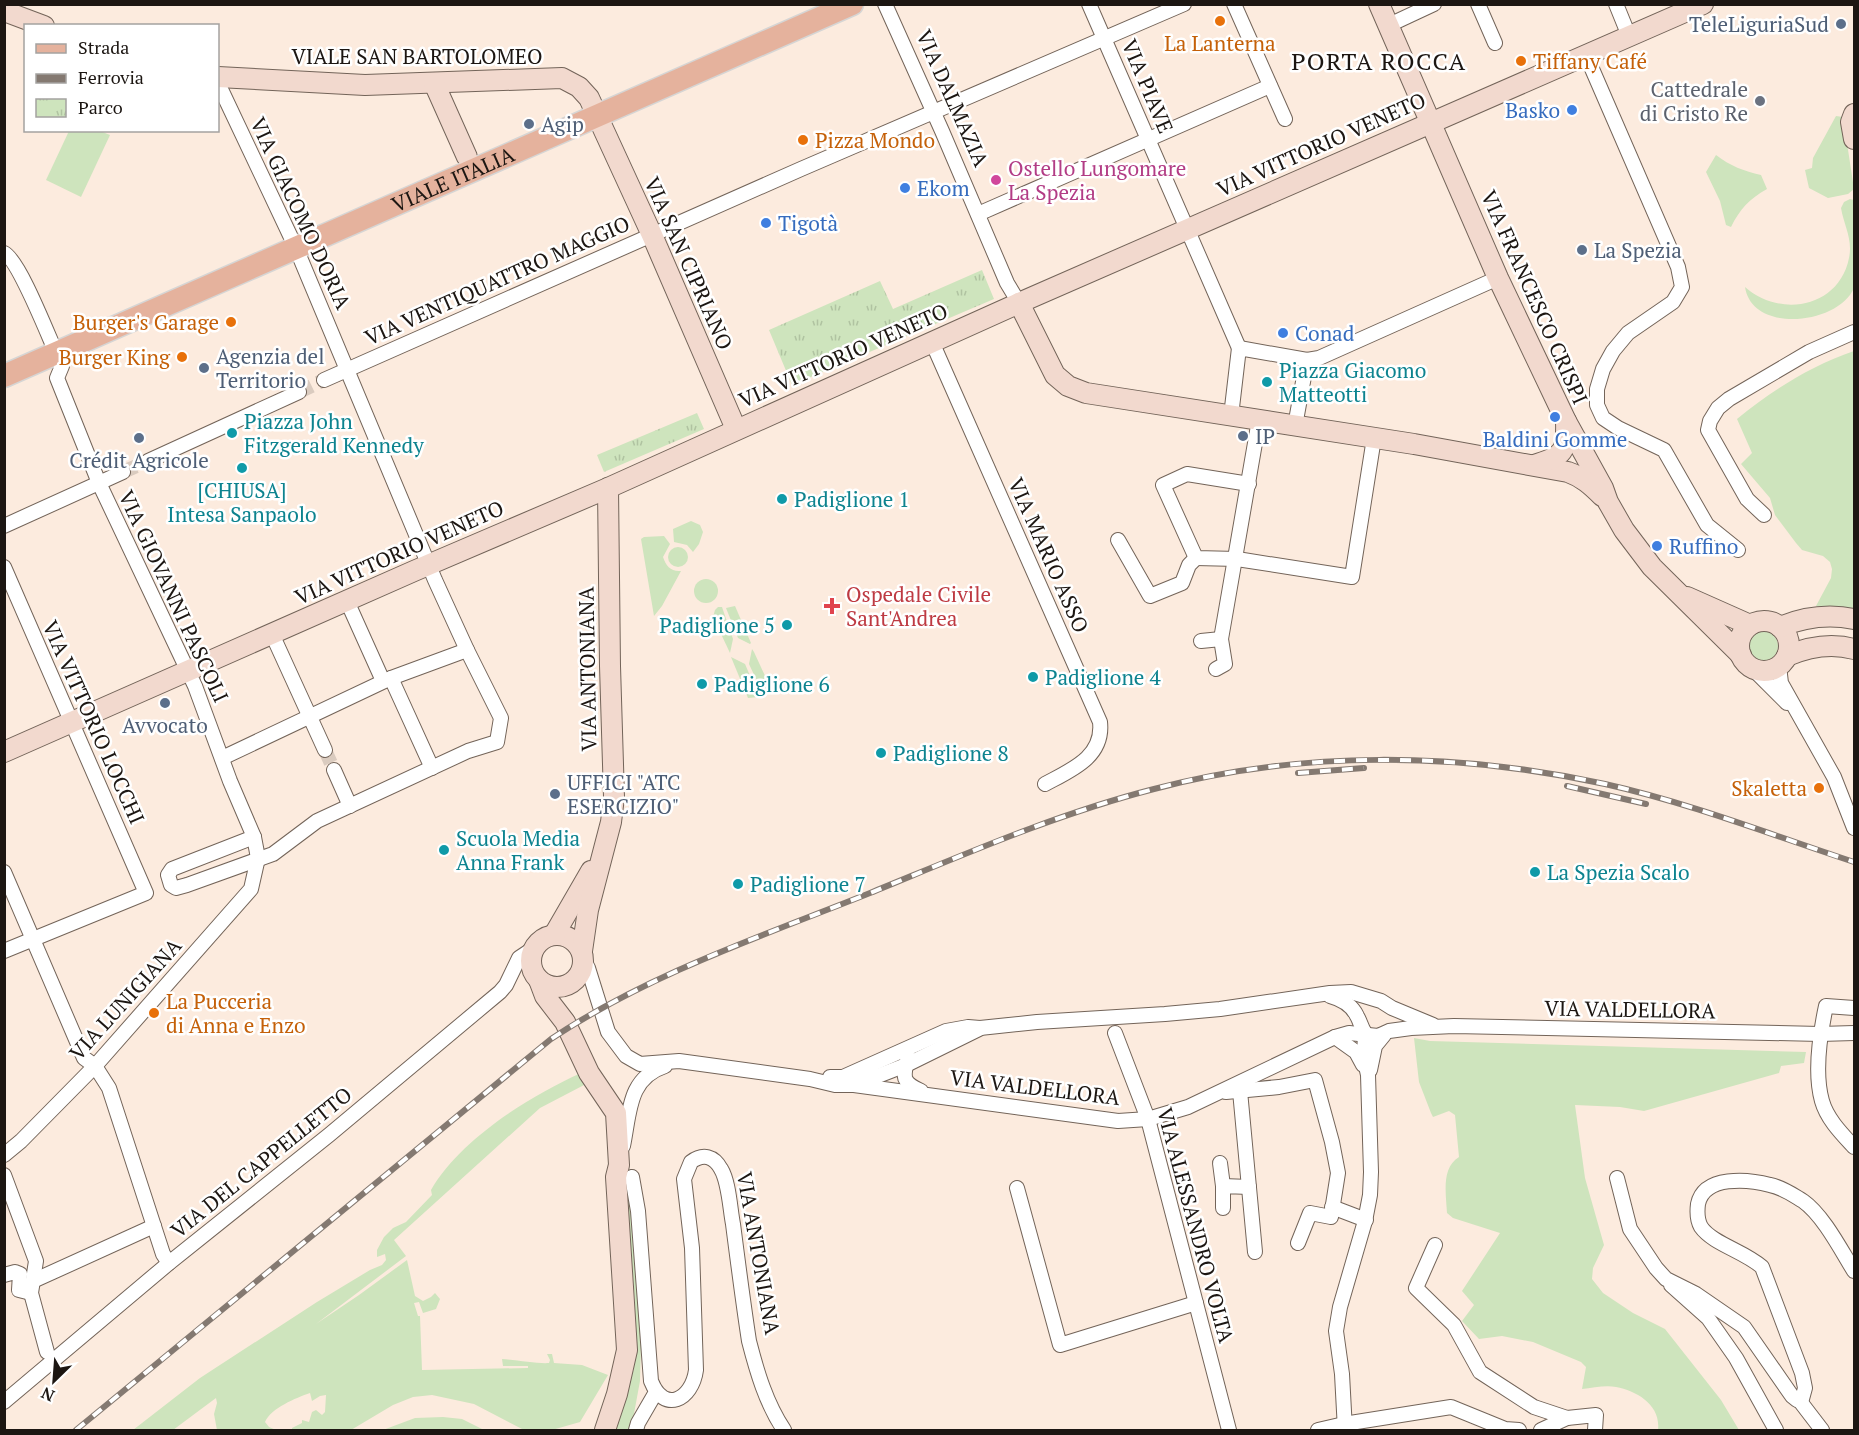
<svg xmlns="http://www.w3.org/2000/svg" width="1859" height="1435" font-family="'PT Serif',serif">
<defs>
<pattern id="park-tufts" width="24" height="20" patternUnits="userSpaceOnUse" patternTransform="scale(1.5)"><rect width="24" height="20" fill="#cee4bd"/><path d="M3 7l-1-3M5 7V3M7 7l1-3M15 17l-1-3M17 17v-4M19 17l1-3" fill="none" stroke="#b0c3a1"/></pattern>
</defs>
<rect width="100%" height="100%" fill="#fcebde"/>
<g fill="#cee4bd">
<path d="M 1836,116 L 1843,117 L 1854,189 L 1848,194 L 1828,198 L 1809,188 L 1805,170 L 1812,168 L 1813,158 Z"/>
<path d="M 69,131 L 100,131 L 110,135 L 81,197 L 46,180 Z"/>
<path d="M 1716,155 C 1730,166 1744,171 1761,175 L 1767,189 C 1749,199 1740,209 1731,227 L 1726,225 L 1720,201 L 1706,172 Z"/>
<path d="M 1850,199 L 1854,200 C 1855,215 1858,278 1854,288 C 1838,325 1752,334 1745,287 C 1780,318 1839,308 1849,258 C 1853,239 1844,226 1841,208 L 1844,202 Z"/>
<path d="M 1854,351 L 1854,612 L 1816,606 L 1831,578 L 1832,569 L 1830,562 L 1823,556 L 1802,550 L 1796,543 L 1775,515 L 1770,498 L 1741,464 L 1752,453 L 1737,419 C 1773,390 1810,366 1854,351 Z"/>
<path d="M 691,521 L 700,525 L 703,532 L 699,544 L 693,552 L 687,545 L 674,542 L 673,529 Z"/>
<path d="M 664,536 L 670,544 L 663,557 C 666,566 671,572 681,571 L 662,606 L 654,616 L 641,539 L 644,537 Z"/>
<circle cx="678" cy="557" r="10"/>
<circle cx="706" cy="591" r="12"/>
<path d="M 735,606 L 751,643 L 750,644 L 738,638 L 726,608 Z"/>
<path d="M 718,607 L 722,607 L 733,639 L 730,653 L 713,617 L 715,610 Z"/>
<circle cx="1763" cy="646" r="15"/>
<path d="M 752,649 L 754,652 L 772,691 L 763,694 L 749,664 Z"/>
<path d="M 731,657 L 745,664 L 759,697 L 748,698 Z"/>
<path d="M 1414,1038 L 1430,1041 L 1806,1052 L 1804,1063 L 1781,1066 L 1779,1073 L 1644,1111 L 1620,1107 L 1575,1105 L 1585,1178 L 1604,1245 L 1593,1268 L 1592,1279 L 1603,1293 L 1633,1313 L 1665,1329 L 1721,1400 L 1739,1430 L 1658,1430 C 1661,1405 1637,1391 1616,1387 C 1605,1385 1593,1388 1582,1389 L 1586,1367 L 1581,1362 L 1533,1342 L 1502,1336 L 1479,1339 L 1462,1321 L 1474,1305 L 1462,1291 L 1500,1233 L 1453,1218 L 1447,1213 C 1446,1194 1441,1168 1459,1157 L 1455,1115 L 1449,1111 L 1433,1117 L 1431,1113 L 1419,1082 Z"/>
<path d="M 581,1073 L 586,1084 L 540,1108 L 394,1240 L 406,1256 L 316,1324 L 359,1295 L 407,1260 L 415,1296 L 423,1301 L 431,1297 L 435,1293 L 440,1299 L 436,1309 L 423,1313 L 419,1302 L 414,1303 L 418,1316 L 420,1316 L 422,1370 L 528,1368 L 528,1366 L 503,1366 L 502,1359 C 515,1360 539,1364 549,1363 L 550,1360 L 547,1354 L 552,1354 L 554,1363 L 582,1365 L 608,1375 L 580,1422 L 552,1430 L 524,1430 L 474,1404 L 432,1395 L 413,1397 L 393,1405 L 351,1430 L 292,1430 L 292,1428 L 302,1423 L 302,1420 L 309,1422 L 312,1412 L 316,1410 L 322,1415 L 325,1412 L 326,1395 L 320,1396 L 312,1401 L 310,1393 C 296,1398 271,1408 265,1422 L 269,1427 L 276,1430 L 217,1430 L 214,1414 L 217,1403 L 216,1398 L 173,1430 L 133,1430 L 200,1378 L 317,1302 L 370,1270 L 382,1265 L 386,1260 L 385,1254 L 377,1257 L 377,1250 L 384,1237 L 393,1228 L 406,1222 L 432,1195 L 431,1190 C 461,1139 528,1097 581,1073 Z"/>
<path d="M 630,1197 L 641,1343 L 640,1381 L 631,1430 L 610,1430 L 634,1369 L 635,1303 L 627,1198 Z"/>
<path d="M 443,1417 L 462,1419 L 484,1430 L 383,1430 L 415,1418 Z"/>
</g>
<g fill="url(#park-tufts)">
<path d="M 982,270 L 994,299 L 792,385 L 769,330 L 880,281 L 893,309 Z"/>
<path d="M 697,413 L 704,429 L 604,472 L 597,455 Z"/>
</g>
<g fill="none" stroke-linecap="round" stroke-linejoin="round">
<g stroke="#dacbbf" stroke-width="14" stroke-dasharray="14 7" stroke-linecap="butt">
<path d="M 299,392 L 324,380"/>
<path d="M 123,472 L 148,461"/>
<path d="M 325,750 L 334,770"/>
</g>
<defs>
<g id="street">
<path d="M 885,4 L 942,131 L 1007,283 L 1019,303"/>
<path d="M 1089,4 L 1239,348"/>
<path d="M 1234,4 L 1285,119"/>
<path d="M 1478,4 L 1495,43"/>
<path d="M 1616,4 L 1629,36"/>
<path d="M 1389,25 L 1434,4"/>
<path d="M 1586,55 L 1678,267 L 1682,287 L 1673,302 L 1628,333 L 1613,351 L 1603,369 L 1597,389 L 1597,405 L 1603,418 L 1618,428 L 1664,450 L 1707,525 L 1738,550"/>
<path d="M 218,83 L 296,248 L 435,580 L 467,650 L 501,718 L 497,742 L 468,751 L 317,821 L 273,854 L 187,885 L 176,888 L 171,885 L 168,875 L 172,869 L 254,837"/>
<path d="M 978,214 L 1270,86"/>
<path d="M 4,253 C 20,260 52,346 62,366 L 57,378 L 99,483 L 195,686 L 230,781 L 254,837 L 258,858 L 251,889 L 95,1066 L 21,1141 L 4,1155"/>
<path d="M 932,342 L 1100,722 C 1104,757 1071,770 1045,784"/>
<path d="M 1307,360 L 1319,358 L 1498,278"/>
<path d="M 324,380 L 801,169 L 1184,4"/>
<path d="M 1231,416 L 1239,348 L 1307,360 L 1295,426"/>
<path d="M 148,461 L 299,392"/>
<path d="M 1249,484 L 1187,474 L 1163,485 L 1196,558 L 1237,559 L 1352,577 L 1374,438"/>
<path d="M 1764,515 L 1747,499 L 1708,430 L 1710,421 L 1718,408 L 1729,399 L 1809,352 L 1854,332"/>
<path d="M 4,526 L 123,472"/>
<path d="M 1118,540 L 1150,596 L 1182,583 L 1189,565 L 1196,558"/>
<path d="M 4,567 L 146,893 L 4,951"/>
<path d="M 347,601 L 383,681"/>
<path d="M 272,634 L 325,750"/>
<path d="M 1201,641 L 1221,639"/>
<path d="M 1779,666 L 1781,683 L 1834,777 L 1854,828"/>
<path d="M 1752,668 L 1787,703"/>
<path d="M 1216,669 L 1225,664 L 1221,639 L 1259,420"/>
<path d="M 391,678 L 432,768"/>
<path d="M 222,758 L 391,678 L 467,650"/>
<path d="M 334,770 L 350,806"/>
<path d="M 4,872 L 84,1058 L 95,1066 L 109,1088 L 163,1254 L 169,1263"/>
<path d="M 584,960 L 588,968 L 608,1032 L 626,1056 L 640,1064 L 679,1061 L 810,1079 L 835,1085 L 854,1085 L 1118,1121 L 1148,1119 L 1188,1107 L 1335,1037 L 1349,1033 L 1378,1036 L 1389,1031 L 1411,1028 L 1454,1026 L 1820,1034 L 1854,1033"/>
<path d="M 1330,996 C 1341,999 1352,1005 1357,1016 C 1360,1021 1361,1027 1365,1033"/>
<path d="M 1854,1008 L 1826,1006 C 1820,1034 1814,1073 1822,1101 C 1827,1119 1842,1134 1854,1147"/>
<path d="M 1115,1033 L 1148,1119 L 1229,1430"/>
<path d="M 1335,1037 L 1356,1052 L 1363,1065"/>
<path d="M 908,1057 C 903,1077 901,1082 921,1091"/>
<path d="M 1370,1070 L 1375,1046 L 1384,1035"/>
<path d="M 830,1077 L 843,1077 L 946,1031 L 968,1027 L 980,1028 L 1037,1022 L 1165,1014 L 1220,1009 L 1330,993 L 1351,992 L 1381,1001 L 1392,1008 L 1433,1025"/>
<path d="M 857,1084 L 906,1065 L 979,1029"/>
<path d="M 1240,1091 L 1255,1252"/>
<path d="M 1226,1092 L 1279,1087 L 1315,1080 L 1332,1142 L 1338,1173 L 1331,1217 L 1310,1213 L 1298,1243"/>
<path d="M 623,1146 C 630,1112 628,1078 665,1066"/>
<path d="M 1220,1163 L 1223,1186"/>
<path d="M 4,1175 L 36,1261 L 31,1293 L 47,1352"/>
<path d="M 632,1177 L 638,1211 L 651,1381 C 664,1414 692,1400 696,1370 L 692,1248 L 684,1179 L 691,1162 C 703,1153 714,1156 721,1169 C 729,1182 730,1209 733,1224 C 738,1263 743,1302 749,1341 C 757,1372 766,1403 784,1430"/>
<path d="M 1617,1178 L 1630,1229 L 1656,1268 L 1666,1279 L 1696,1294 L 1744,1327 L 1792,1396 L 1797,1400 L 1802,1399 L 1805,1388 L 1802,1373 L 1762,1267 C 1744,1251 1713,1244 1701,1227 C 1697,1220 1697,1212 1698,1204 C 1704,1175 1748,1179 1770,1185 C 1782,1187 1793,1195 1803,1201 C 1823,1215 1841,1250 1854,1271"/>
<path d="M 1017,1188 L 1060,1345 L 1196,1303"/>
<path d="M 1332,1207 L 1366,1220"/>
<path d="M 1223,1208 L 1223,1186 L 1249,1187"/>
<path d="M 1435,1245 L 1416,1288 L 1454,1325 L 1480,1372 L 1534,1407 L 1567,1418"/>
<path d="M 4,1275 L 15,1272 L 20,1274 L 19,1290 L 31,1293"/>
<path d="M 33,1281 L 154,1226"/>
<path d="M 1671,1285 L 1708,1318 L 1736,1358 L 1776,1430"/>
<path d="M 1799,1400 L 1822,1430"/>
<path d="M 4,1402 L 169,1263 L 329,1135 L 500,992 L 506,985 L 519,958 L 534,948"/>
<path d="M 636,1430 L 638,1423 L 656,1392"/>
<path d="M 1318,1430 L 1344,1424 L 1451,1407 L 1505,1429 L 1519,1430"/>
<path d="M 1345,1430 L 1342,1374 L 1336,1331 L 1340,1307 L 1365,1221 L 1370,1195 L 1371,1172 L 1368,1075 L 1364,1057 L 1365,1033"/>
<path d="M 1541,1430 L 1567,1418 L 1596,1415 L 1595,1430"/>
</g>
<g id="secondary">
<path d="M 1379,4 L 1498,278 L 1566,421 L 1603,488 L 1608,502 L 1624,530 L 1652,567 L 1741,655"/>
<path d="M 4,11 L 44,26"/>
<path d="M 218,77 L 365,85 L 562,78 L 579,87 L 589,98 L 652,235 L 736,429"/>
<path d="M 434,83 L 467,157"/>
<path d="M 1854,114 L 1851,122 L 1854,139"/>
<path d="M 1019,303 L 1055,375 L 1068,386 L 1086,393 L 1414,444 L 1568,472 C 1582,477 1591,485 1602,496"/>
<path d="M 1534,465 C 1564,456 1567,452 1566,421"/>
<path d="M 1687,597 L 1750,625"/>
<circle cx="1764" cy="646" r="25"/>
<path d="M 1780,627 C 1804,617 1829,614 1854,619"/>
<path d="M 1787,656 C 1808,647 1832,643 1854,649"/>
<path d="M 4,752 L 414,571 L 608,488 L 1019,303 L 1703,4"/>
<circle cx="557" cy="961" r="26"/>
<path d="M 554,935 L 591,871"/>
<path d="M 582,951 L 588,910 L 611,822 L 614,797 L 610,666 L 608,488"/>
<path d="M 539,980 L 545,996 L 565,1022 L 589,1073 L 616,1113 L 619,1165 L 616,1177 L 627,1350 L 617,1394 L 605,1430"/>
</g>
<g id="primary">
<path id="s1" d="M 4,376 L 852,4"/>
</g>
</defs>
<use href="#street" stroke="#736459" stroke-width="16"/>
<use href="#secondary" stroke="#736459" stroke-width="22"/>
<use href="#primary" stroke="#d6d5d4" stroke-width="25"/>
<use href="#street" stroke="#fff" stroke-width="14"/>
<use href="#secondary" stroke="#f2d9ce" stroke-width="20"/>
<use href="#primary" stroke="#e5b29d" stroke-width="22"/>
<defs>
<g id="rail">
<path d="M 1298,773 L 1364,768"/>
<path d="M 1567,786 L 1646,804"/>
<path d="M 76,1430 L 551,1039 C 649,974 762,936 870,893 C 963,855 1056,814 1154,789 C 1301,750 1457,752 1605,784 C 1690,803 1772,835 1854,862"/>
</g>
</defs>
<use href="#rail" stroke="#847971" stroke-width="6"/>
<use href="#rail" stroke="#fff" stroke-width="4" stroke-dasharray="11" stroke-linecap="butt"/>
</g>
<g fill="#e8710a" stroke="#fff" stroke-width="2">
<circle cx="1220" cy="21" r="6"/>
<circle cx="1521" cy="61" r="6"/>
<circle cx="803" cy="140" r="6"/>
<circle cx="231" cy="322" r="6"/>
<circle cx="182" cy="357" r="6"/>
<circle cx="1819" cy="788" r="6"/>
<circle cx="154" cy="1013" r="6"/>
</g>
<g fill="#5c6f8a" stroke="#fff" stroke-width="2">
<circle cx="1841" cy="24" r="6"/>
<circle cx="529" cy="124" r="6"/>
<circle cx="1582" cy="250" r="6"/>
<circle cx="204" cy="368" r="6"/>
<circle cx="1243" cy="436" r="6"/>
<circle cx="139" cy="438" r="6"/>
<circle cx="165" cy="703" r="6"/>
<circle cx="555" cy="794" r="6"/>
</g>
<circle fill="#6b7280" stroke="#fff" stroke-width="2" cx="1760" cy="101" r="6"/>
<g fill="#3f7fe0" stroke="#fff" stroke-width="2">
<circle cx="1572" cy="110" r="6"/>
<circle cx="905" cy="188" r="6"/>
<circle cx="766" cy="223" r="6"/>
<circle cx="1283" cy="333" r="6"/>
<circle cx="1555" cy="417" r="6"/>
<circle cx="1657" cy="546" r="6"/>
</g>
<circle fill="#d1479c" stroke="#fff" stroke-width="2" cx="996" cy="180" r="6"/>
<g fill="#0f9aa8" stroke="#fff" stroke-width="2">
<circle cx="1267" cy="382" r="6"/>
<circle cx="232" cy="433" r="6"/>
<circle cx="242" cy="468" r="6"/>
<circle cx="782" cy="499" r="6"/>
<circle cx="787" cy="625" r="6"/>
<circle cx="1033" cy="677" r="6"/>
<circle cx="702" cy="684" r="6"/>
<circle cx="881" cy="753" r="6"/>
<circle cx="444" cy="850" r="6"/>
<circle cx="1535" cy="872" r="6"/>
<circle cx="738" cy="884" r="6"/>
</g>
<path fill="#e0444e" stroke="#fff" stroke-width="2" d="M829 597h6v6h6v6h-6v6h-6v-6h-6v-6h6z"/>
<g text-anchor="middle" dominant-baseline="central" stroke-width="5" stroke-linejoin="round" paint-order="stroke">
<g font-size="21" fill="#4e5e75" stroke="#fff" text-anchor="start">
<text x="1829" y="24" text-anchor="end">TeleLiguriaSud</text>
<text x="541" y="124">Agip</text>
<text x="1594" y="250">La Spezia</text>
<text x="216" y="356">Agenzia del<tspan x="216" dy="24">Territorio</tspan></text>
<text x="1255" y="436">IP</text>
<text x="139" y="460" text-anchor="middle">Crédit Agricole</text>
<text x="165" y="725" text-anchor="middle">Avvocato</text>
<text x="567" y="782">UFFICI "ATC<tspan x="567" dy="24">ESERCIZIO"</tspan></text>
</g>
<g font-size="21" fill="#c56008" stroke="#fff" text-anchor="start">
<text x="1220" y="43" text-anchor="middle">La Lanterna</text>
<text x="1533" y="61">Tiffany Café</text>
<text x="815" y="140">Pizza Mondo</text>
<text x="219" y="322" text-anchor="end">Burger's Garage</text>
<text x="170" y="357" text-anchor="end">Burger King</text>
<text x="1807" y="788" text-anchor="end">Skaletta</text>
<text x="166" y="1001">La Pucceria<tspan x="166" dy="24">di Anna e Enzo</tspan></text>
</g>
<g font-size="21" fill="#1c1612" stroke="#fff">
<text x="417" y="56">VIALE SAN BARTOLOMEO</text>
<text transform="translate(1148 86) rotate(67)">VIA PIAVE</text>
<text transform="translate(953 98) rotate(66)">VIA DALMAZIA</text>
<text transform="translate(1321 144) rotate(-24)">VIA VITTORIO VENETO</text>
<text stroke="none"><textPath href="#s1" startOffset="490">VIALE ITALIA</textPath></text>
<text transform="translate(301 213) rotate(65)">VIA GIACOMO DORIA</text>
<text transform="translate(689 263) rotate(66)">VIA SAN CIPRIANO</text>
<text transform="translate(497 280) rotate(-24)">VIA VENTIQUATTRO MAGGIO</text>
<text transform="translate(1535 297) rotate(66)">VIA FRANCESCO CRISPI</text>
<text transform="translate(843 355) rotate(-24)">VIA VITTORIO VENETO</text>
<text transform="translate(399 552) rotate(-24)">VIA VITTORIO VENETO</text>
<text transform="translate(1049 555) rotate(66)">VIA MARIO ASSO</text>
<text transform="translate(174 596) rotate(65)">VIA GIOVANNI PASCOLI</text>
<text transform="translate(587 669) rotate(-91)">VIA ANTONIANA</text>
<text transform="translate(94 722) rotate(66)">VIA VITTORIO LOCCHI</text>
<text transform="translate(125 999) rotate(-48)">VIA LUNIGIANA</text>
<text transform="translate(1630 1009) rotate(1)">VIA VALDELLORA</text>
<text transform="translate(1035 1087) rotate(7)">VIA VALDELLORA</text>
<text transform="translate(261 1162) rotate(-39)">VIA DEL CAPPELLETTO</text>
<text transform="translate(1196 1225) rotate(75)">VIA ALESSANDRO VOLTA</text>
<text transform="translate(759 1253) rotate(80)">VIA ANTONIANA</text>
</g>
<g font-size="21" fill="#5b616d" stroke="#fff" text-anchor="end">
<text x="1748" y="89">Cattedrale<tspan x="1748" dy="24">di Cristo Re</tspan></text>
</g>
<g font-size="21" fill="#366cbe" stroke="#fff" text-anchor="start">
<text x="1560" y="110" text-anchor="end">Basko</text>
<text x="917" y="188">Ekom</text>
<text x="778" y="223">Tigotà</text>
<text x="1295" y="333">Conad</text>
<text x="1555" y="439" text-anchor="middle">Baldini Gomme</text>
<text x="1669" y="546">Ruffino</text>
</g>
<g font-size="21" fill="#b23c85" stroke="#fff" text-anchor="start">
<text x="1008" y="168">Ostello Lungomare<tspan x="1008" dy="24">La Spezia</tspan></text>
</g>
<g font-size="21" fill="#0d838f" stroke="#fff" text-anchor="start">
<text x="1279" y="370">Piazza Giacomo<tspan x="1279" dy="24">Matteotti</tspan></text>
<text x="244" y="421">Piazza John<tspan x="244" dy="24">Fitzgerald Kennedy</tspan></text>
<text x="242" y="490" text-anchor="middle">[CHIUSA]<tspan x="242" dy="24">Intesa Sanpaolo</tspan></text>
<text x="794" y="499">Padiglione 1</text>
<text x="775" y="625" text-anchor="end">Padiglione 5</text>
<text x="1045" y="677">Padiglione 4</text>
<text x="714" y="684">Padiglione 6</text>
<text x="893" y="753">Padiglione 8</text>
<text x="456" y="838">Scuola Media<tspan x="456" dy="24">Anna Frank</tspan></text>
<text x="1547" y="872">La Spezia Scalo</text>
<text x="750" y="884">Padiglione 7</text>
</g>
<g font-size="21" fill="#be3a42" stroke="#fff" text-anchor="start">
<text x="846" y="594">Ospedale Civile<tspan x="846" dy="24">Sant'Andrea</tspan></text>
</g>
<g font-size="24" letter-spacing="1.5" fill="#1c1612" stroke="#fff">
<text x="1379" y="61">PORTA ROCCA</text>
</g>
</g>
<rect width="1859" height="1435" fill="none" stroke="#1c1612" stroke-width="12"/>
<rect x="24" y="24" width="195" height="108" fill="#ffffff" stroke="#a4a2a0" stroke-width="1.5"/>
<rect x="36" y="44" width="30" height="9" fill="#e5b29d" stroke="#a4a2a0" stroke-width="1.5"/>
<text x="78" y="54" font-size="18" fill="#1c1612">Strada</text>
<rect x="36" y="74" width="30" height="9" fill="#847971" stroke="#a4a2a0" stroke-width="1.5"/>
<text x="78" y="84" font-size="18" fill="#1c1612">Ferrovia</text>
<rect x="36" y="99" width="30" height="18" fill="url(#park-tufts)" stroke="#a4a2a0" stroke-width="1.5"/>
<text x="78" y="114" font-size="18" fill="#1c1612">Parco</text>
<g transform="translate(54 1381) rotate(205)" stroke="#ffffff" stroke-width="4.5" paint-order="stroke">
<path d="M0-4.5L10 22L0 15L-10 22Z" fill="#1c1612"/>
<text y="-9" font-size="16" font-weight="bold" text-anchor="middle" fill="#1c1612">N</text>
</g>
</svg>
